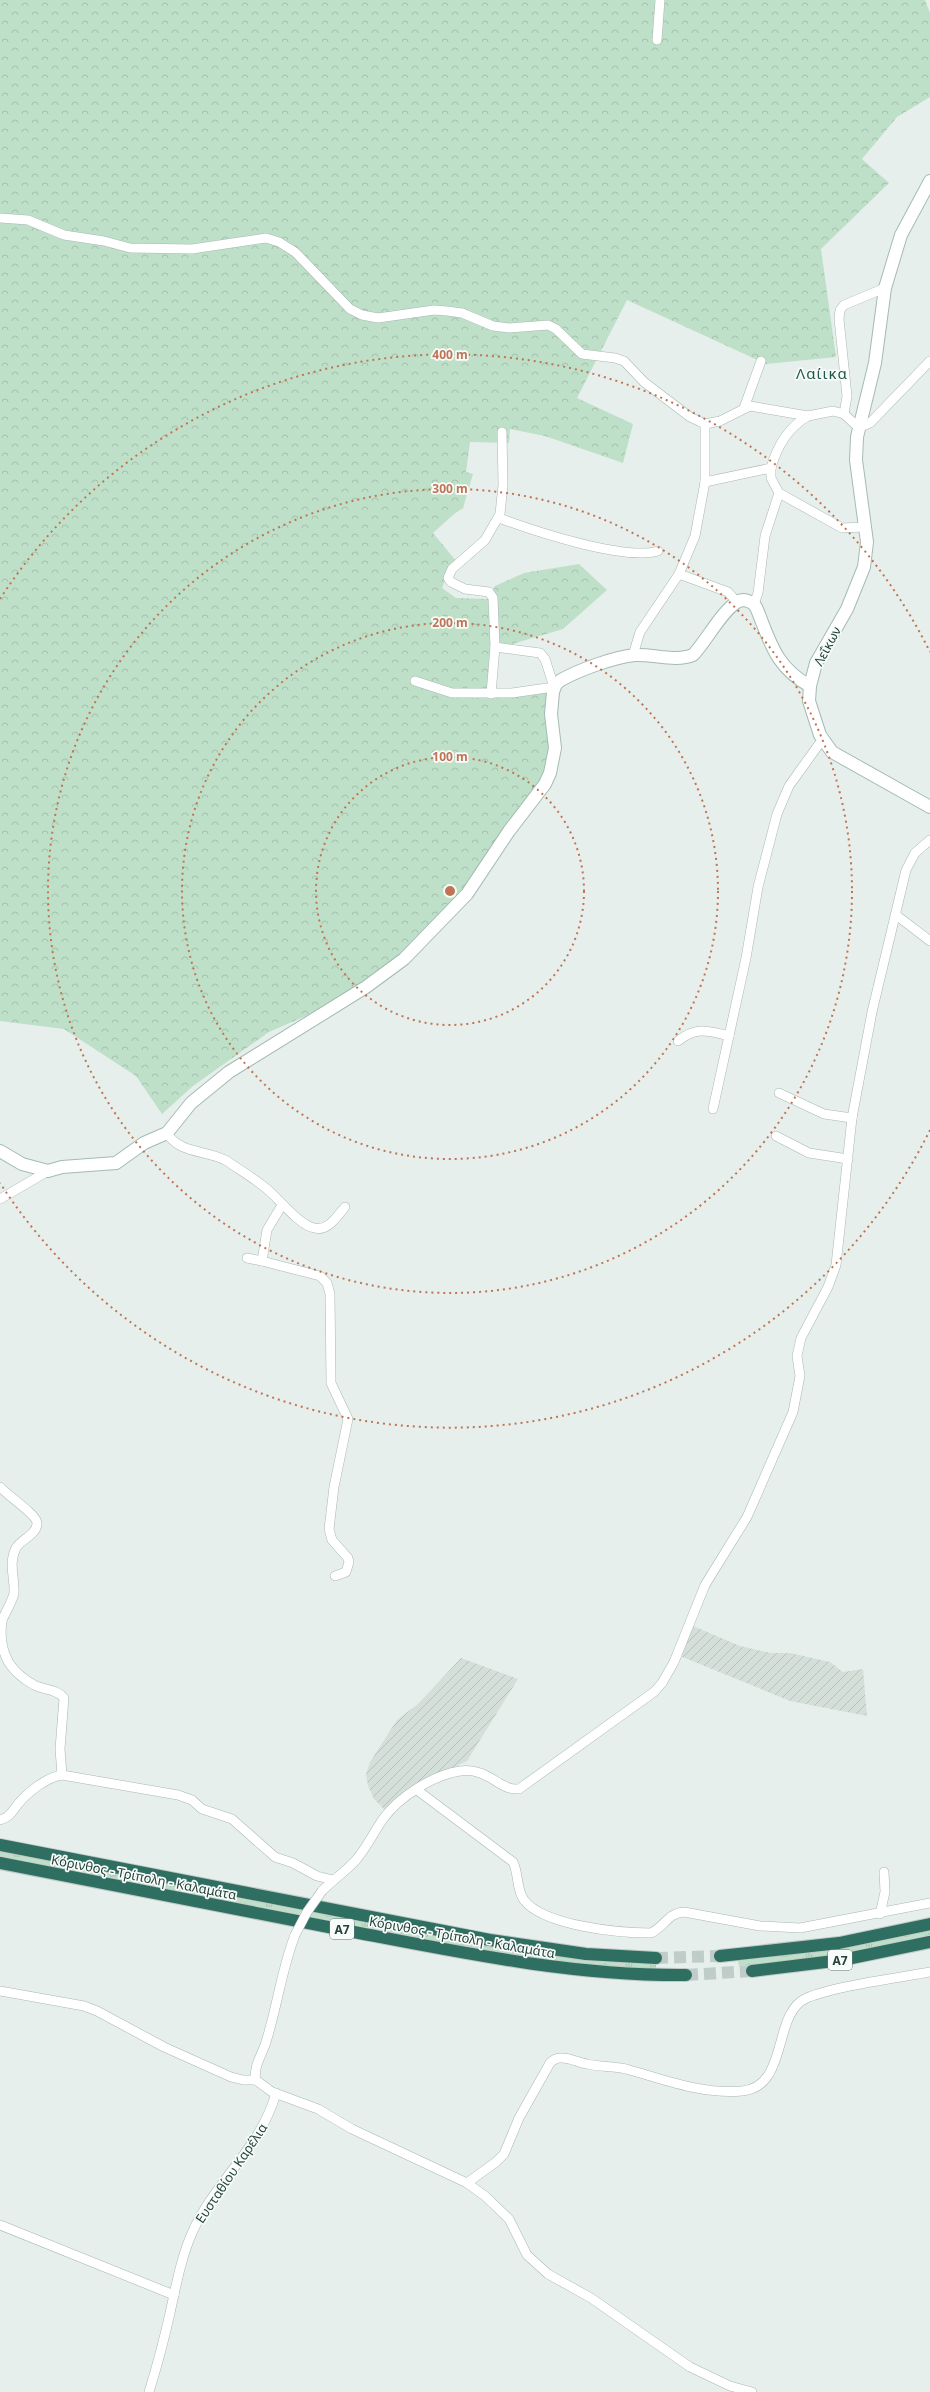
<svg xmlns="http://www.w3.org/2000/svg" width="930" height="2392" font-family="'Noto Sans',sans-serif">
<defs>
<pattern id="industrial-furrows" width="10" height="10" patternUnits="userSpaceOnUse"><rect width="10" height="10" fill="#d4dfda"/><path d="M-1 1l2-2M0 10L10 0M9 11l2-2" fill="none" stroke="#b6c1bc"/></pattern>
<pattern id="grass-tufts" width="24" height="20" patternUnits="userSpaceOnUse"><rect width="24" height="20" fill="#bfe0c8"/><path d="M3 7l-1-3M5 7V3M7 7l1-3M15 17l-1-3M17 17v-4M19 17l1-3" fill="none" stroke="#a4c1ad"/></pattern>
<pattern id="forest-crowns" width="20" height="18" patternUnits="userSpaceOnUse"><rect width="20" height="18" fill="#bfe0c8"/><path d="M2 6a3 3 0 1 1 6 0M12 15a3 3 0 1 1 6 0" fill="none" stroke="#a4c1ad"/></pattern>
</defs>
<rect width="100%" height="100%" fill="#e6efeb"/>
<g fill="url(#industrial-furrows)">
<path d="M 693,1626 L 740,1646 L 771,1653 L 790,1653 L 830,1662 L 843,1672 L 863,1669 L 867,1716 L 790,1701 L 680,1656 Z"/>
<path d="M 461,1658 L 518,1679 L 467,1761 L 410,1789 L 385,1810 L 374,1799 L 368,1786 L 366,1774 L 370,1762 L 397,1720 L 418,1704 Z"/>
</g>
<g fill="url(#grass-tufts)">
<path d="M 0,1852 L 490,1947 L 585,1960 L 656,1964 L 656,1969 L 586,1965 L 490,1951 L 0,1857 Z"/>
<path d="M 930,1930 L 930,1935 L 841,1954 L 739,1966 L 738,1961 L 839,1949 Z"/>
</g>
<path fill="url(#forest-crowns)" d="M 0,0 L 925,0 L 930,13 L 930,97 L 897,117 L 862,159 L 889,183 L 821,249 L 836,357 L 766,364 L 627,300 L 577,398 L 633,424 L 623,463 L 545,436 L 510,429 L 509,443 L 470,442 L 466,472 L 473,474 L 463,508 L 454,514 L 433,533 L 457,562 L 449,570 L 442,588 L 456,598 L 488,599 L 495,586 L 524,573 L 579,564 L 607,590 L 563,629 L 492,650 L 489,691 L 550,689 L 550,767 L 471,883 L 422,935 L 381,972 L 324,1008 L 269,1032 L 193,1086 L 162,1114 L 136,1076 L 64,1029 L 0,1021 Z"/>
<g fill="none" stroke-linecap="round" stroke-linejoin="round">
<g stroke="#bfccc8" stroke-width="12" stroke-dasharray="12 6" stroke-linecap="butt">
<path d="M 656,1958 L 720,1956"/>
<path d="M 686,1975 L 752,1971"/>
</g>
<defs>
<g id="street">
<path d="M 657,40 L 660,0"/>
<path d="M 0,218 L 28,220 L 64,235 L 104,241 L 130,248 L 192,249 L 266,238 L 279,242 L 295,252 L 350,309 L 362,315 L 378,318 L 434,310 L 447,311 L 462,313 L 493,326 L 509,328 L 548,325 L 556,329 L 582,354 L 615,358 L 624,361 L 644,382 L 690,417 L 705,424 L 720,421 L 750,406 L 808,416 L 833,411 L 844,414 L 859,428 L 870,423 L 930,361"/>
<path d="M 744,408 L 761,361"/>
<path d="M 844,414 L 847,396 L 839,319 L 840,310 L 844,305 L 885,288"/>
<path d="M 771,468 L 771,478 L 779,493 L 842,528 L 865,527"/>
<path d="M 705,482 L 771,468 C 777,446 789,427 808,416"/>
<path d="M 499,518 C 534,531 624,561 658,551"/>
<path d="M 679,574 L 728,592 L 737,602"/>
<path d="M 754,604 L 758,593 L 765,536 L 779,493"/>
<path d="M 633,655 L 640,632 L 679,574 L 695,536 L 705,482 L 705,424"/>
<path d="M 415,681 L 452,693 L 512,693 L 554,687 L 545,659 L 540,653 L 495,647"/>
<path d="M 491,694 L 495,647 L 493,598 L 489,592 L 465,589 L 451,582 L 448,578 L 452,569 L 485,540 L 500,514 L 503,485 L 502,432"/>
<path d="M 896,915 L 930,941"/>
<path d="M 678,1041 C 697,1026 708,1031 729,1036"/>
<path d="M 779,1093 L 824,1114 L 852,1118"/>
<path d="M 713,1109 L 746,958 L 758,887 L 777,814 L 789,786 L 822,740"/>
<path d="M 167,1133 C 179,1154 208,1150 227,1161 C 240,1170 255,1179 267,1189 C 280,1200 298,1224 314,1228 C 328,1232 337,1216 345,1207"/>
<path d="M 776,1136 L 809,1153 L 848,1159"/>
<path d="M 0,1199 L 48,1171"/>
<path d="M 282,1205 L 267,1230 L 262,1261 L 320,1276 L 327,1283 L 330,1294 L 331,1383 L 348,1419 L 334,1487 L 329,1529 L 332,1540 L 348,1558 L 349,1562 L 346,1572 L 335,1576"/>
<path d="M 247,1258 L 262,1261"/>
<path d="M 0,1487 C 7,1495 37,1515 37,1523 C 37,1535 21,1539 16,1548 C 8,1564 15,1577 14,1593 C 12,1603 5,1612 2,1621 C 0,1635 2,1651 9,1663 C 15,1672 25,1680 34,1685 C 44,1690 57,1689 64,1698 L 60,1749 L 62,1775"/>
<path d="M 417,1790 L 513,1862 C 519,1874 516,1889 524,1900 C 544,1926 619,1933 651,1933 C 664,1927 668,1913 684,1912 L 760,1926 L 800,1928 L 930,1903"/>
<path d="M 0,1820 C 10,1817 12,1812 18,1804 C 28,1792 47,1777 62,1775 L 178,1795 L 192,1800 L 202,1809 L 232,1819 L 275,1857 L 293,1863 L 317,1876 L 333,1880"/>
<path d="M 322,1891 C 333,1880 346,1871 356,1860 C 367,1847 374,1832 383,1819 C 399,1797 433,1775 460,1771 C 489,1767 499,1791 519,1789 L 654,1692 L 662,1683 L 674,1662 L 705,1585 L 747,1517 L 793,1412 L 800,1376 L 797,1356 L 801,1338 L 828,1287 L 836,1265 L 852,1118 L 872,1012 L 906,870 L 915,853 L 930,840"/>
<path d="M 880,1914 L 885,1892 L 884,1872"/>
<path d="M 295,1935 C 281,1971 277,2009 265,2045 C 261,2056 253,2068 256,2080 L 272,2092 L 318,2109 L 352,2129 L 467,2183 L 485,2196 L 509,2219 L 527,2255 L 548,2274 L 591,2298 L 690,2367 L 730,2386 L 752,2392"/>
<path d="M 0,1991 L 84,2006 L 97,2011 L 164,2047 L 231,2077 L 243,2080 L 256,2080"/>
<path d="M 467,2183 L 496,2162 L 504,2154 L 519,2118 L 550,2063 C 553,2060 556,2058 560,2058 C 570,2057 578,2063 587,2064 C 600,2067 613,2066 626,2069 C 663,2079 703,2095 742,2091 C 786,2087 774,2023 800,2002 C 817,1988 905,1977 930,1972"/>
<path d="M 0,2225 L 174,2295"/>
<path d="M 149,2392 C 157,2366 164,2340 170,2313 C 176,2286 181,2258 192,2233 C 214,2182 261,2148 276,2093"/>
</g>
<g id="secondary">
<path d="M 930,181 L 901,235 L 885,288 L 875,363 L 857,437 L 856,460 L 867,542 L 864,567 L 847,609 L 816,663 L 810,686 L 809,701 L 820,735 L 832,752 L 930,807"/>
<path d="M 0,1151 L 22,1164 L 48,1171 L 62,1167 L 116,1163 L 144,1143 L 167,1133 L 191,1103 L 229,1072 L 366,987 L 404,959 L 467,894 L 509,831 L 545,784 L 550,773 L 555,748 L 551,714 L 553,692 L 556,684 L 561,680 C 579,670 614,657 635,655 C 653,654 676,662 693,655 C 707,640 721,612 737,602 C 743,598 752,601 756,607 C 770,641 775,667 810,686"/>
</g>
<g id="highway">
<path d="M 0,1845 L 490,1940 L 586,1954 L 656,1958"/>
<path d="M 0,1863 C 118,1886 236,1909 354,1932 C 464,1953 573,1976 686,1975"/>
<path d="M 720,1956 L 839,1943 L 930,1924"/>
<path d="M 752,1971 L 842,1960 L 930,1942"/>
</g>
</defs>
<use href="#street" stroke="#a8b8b2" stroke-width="10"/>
<use href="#secondary" stroke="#a4bbb3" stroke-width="14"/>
<use href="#highway" stroke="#c2cac8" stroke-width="14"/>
<use href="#street" stroke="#fff" stroke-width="9"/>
<use href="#secondary" stroke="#fff" stroke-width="12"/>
<use href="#highway" stroke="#2f6f62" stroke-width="12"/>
<defs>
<path id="street-bridge" d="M 295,1935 L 307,1912 L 322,1891"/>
</defs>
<use href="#street-bridge" stroke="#a8b8b2" stroke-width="10" stroke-linecap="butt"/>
<use href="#street-bridge" stroke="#fff" stroke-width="9"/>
</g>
<g fill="none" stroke="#c07456" stroke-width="2" stroke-dasharray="2 4">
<circle cx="450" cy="891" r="134"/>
<circle cx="450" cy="891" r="268"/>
<circle cx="450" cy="891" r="402"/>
<path d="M930 1130A536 536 0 0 1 0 1183M0 599A536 536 0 0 1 930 652"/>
</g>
<g text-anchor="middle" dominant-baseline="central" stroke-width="3.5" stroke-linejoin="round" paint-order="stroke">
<g fill="#f7fbf9" stroke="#637a73" stroke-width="1">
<rect x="330" y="1919" width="24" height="20" rx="3"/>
<rect x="828" y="1950" width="24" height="20" rx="3"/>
</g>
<g font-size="12" font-weight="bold" fill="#24423a">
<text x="342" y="1929">Α7</text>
<text x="840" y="1960">Α7</text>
</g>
<g font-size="13" fill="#24423a" stroke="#f7fbf9">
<text transform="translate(827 646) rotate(-62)">Λεΐκων</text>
<text transform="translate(144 1877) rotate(11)">Κόρινθος - Τρίπολη - Καλαμάτα</text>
<text transform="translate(462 1937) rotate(10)">Κόρινθος - Τρίπολη - Καλαμάτα</text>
<text transform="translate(231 2173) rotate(-56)">Ευσταθίου Καρέλια</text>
</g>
<g font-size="15" letter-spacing="1" fill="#1f5548" stroke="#f7fbf9">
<text x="822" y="373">Λαίικα</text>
</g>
</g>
<circle cx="450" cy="891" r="6" fill="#c07456" stroke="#f7fbf9" stroke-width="2"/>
<g font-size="12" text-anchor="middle" font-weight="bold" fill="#c07456" stroke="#f7fbf9" stroke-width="3.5" stroke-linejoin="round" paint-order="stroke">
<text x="450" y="359">400 m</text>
<text x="450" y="493">300 m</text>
<text x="450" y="627">200 m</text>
<text x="450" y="761">100 m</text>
</g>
</svg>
